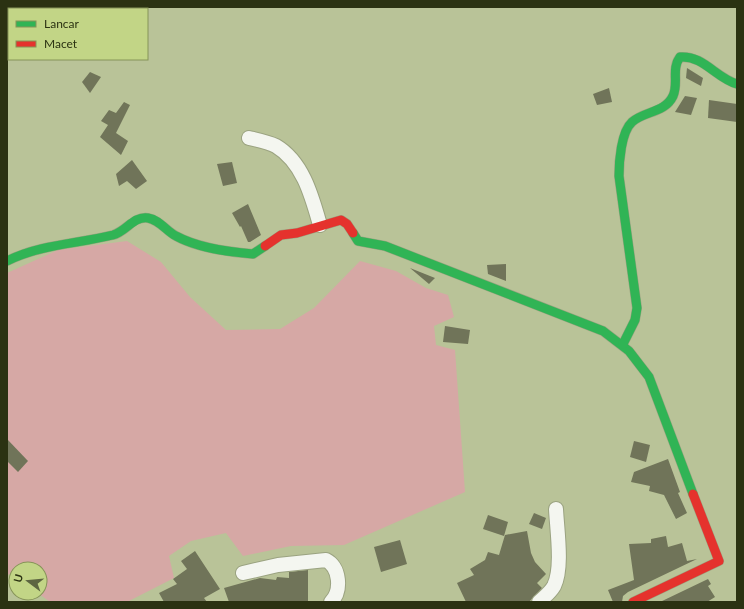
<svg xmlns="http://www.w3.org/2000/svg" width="744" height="609" font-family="Lato,sans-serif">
<rect width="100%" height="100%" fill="#b9c398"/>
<path fill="#d6a8a5" d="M 127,241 L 161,262 L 190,297 L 226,330 L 280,329 L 314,308 L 360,261 L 396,271 L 426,288 L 448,295 L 454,317 L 434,326 L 436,345 L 455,350 L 465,492 L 344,545 L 291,546 L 243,556 L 226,533 L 191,541 L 169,556 L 174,578 L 127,602 L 50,602 L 38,593 L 40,593 L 40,569 L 16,569 L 16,576 L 13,573 L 7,575 L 7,273 L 58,250 Z"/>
<g fill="#707459">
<path d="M 687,68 L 703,78 L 701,86 L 686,78 Z"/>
<path d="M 90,72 L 101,77 L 90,93 L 82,82 Z"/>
<path d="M 609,88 L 612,102 L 597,105 L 593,94 Z"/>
<path d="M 685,96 L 697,98 L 691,115 L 675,112 Z"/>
<path d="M 709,100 L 737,104 L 737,122 L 708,118 Z"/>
<path d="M 124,102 L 130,105 L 116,133 L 128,141 L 121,155 L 100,137 L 108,125 L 101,121 L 109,110 L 116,113 Z"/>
<path d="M 132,160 L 147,181 L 136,189 L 127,181 L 119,186 L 116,174 Z"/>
<path d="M 232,162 L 237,183 L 223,186 L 217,164 Z"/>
<path d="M 248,204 L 261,235 L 250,242 L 248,242 L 241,226 L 240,227 L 232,213 Z"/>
<path d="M 506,264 L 506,281 L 488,274 L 487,265 Z"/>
<path d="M 410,268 L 435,278 L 429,284 Z"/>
<path d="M 445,326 L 470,330 L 468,344 L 443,342 Z"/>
<path d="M 7,439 L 28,461 L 18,472 L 7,461 Z"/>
<path d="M 634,441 L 650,445 L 646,462 L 630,457 Z"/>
<path d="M 668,459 L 680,492 L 678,493 L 687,513 L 676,519 L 664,495 L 649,491 L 650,486 L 631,482 L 634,472 Z"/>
<path d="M 534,513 L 546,518 L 542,529 L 529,524 Z"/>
<path d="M 488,515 L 508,522 L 504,536 L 483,529 Z"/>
<path d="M 527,531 L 531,553 L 535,562 L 546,574 L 537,583 L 542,588 L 529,602 L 466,602 L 457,583 L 474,575 L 470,569 L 485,560 L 488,552 L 499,555 L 505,535 Z"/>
<path d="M 666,536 L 668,547 L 682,543 L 687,561 L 697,559 L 628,592 L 623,596 L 622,602 L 613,602 L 608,590 L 634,580 L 629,544 L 651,543 L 651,539 Z"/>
<path d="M 400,540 L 407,564 L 381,572 L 374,547 Z"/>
<path d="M 195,551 L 220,589 L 204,598 L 207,602 L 164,602 L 159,593 L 177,584 L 173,579 L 187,569 L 181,561 Z"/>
<path d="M 308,570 L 308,602 L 229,602 L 224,588 L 260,578 L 276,580 L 277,577 L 289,578 L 289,572 Z"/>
<path d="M 708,579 L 711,584 L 708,586 L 715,597 L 707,602 L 660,602 Z"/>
</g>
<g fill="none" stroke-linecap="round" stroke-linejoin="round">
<defs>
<g id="street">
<path d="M 249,138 C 258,140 268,142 276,146 C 303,162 312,197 320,225"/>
<path d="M 243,573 L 278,565 L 326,560 C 340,567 342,591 331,602"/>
<path d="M 539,602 C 544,597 550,593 554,586 C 563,568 557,530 556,509"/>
</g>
<g id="fast">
<path d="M 353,233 L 358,241 L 385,246 L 603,331 L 629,351 L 649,377 L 693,494"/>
<path d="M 7,261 C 41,244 77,244 113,235 C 127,231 133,216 148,218 C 160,220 166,231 176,236 C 198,248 228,252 253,254 L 265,246"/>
<path d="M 623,344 L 635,320 L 637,308 L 619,176 C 619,162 621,132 632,122 C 644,111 665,113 673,96 C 679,83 671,69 680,57 C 703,55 716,78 737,84"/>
</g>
<g id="jam">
<path d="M 265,246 L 281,235 L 297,233 L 341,220 L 347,224 L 353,233"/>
<path d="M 633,602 L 719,561 L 693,494"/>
</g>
</defs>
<use href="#street" stroke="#9ba381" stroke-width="16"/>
<use href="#fast" stroke="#9ba381" stroke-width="10"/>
<use href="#jam" stroke="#9ba381" stroke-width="10"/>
<use href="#street" stroke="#f4f6f0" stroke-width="14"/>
<use href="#fast" stroke="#30b455" stroke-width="9"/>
<use href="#jam" stroke="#e5322d" stroke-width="9"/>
</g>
<rect width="744" height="609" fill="none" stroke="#2b3212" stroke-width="16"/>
<rect x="8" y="8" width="140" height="52" fill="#c2d586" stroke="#869458"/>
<rect x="16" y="21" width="20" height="6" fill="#30b455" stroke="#869458"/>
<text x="44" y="28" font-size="12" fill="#2b3212">Lancar</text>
<rect x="16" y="41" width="20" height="6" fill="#e5322d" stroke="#869458"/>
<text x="44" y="48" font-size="12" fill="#2b3212">Macet</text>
<g transform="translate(28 581) rotate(286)"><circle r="19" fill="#c2d586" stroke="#869458"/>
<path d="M0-3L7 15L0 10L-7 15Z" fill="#5d6541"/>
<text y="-6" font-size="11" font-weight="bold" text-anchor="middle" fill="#2b3212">U</text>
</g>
</svg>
